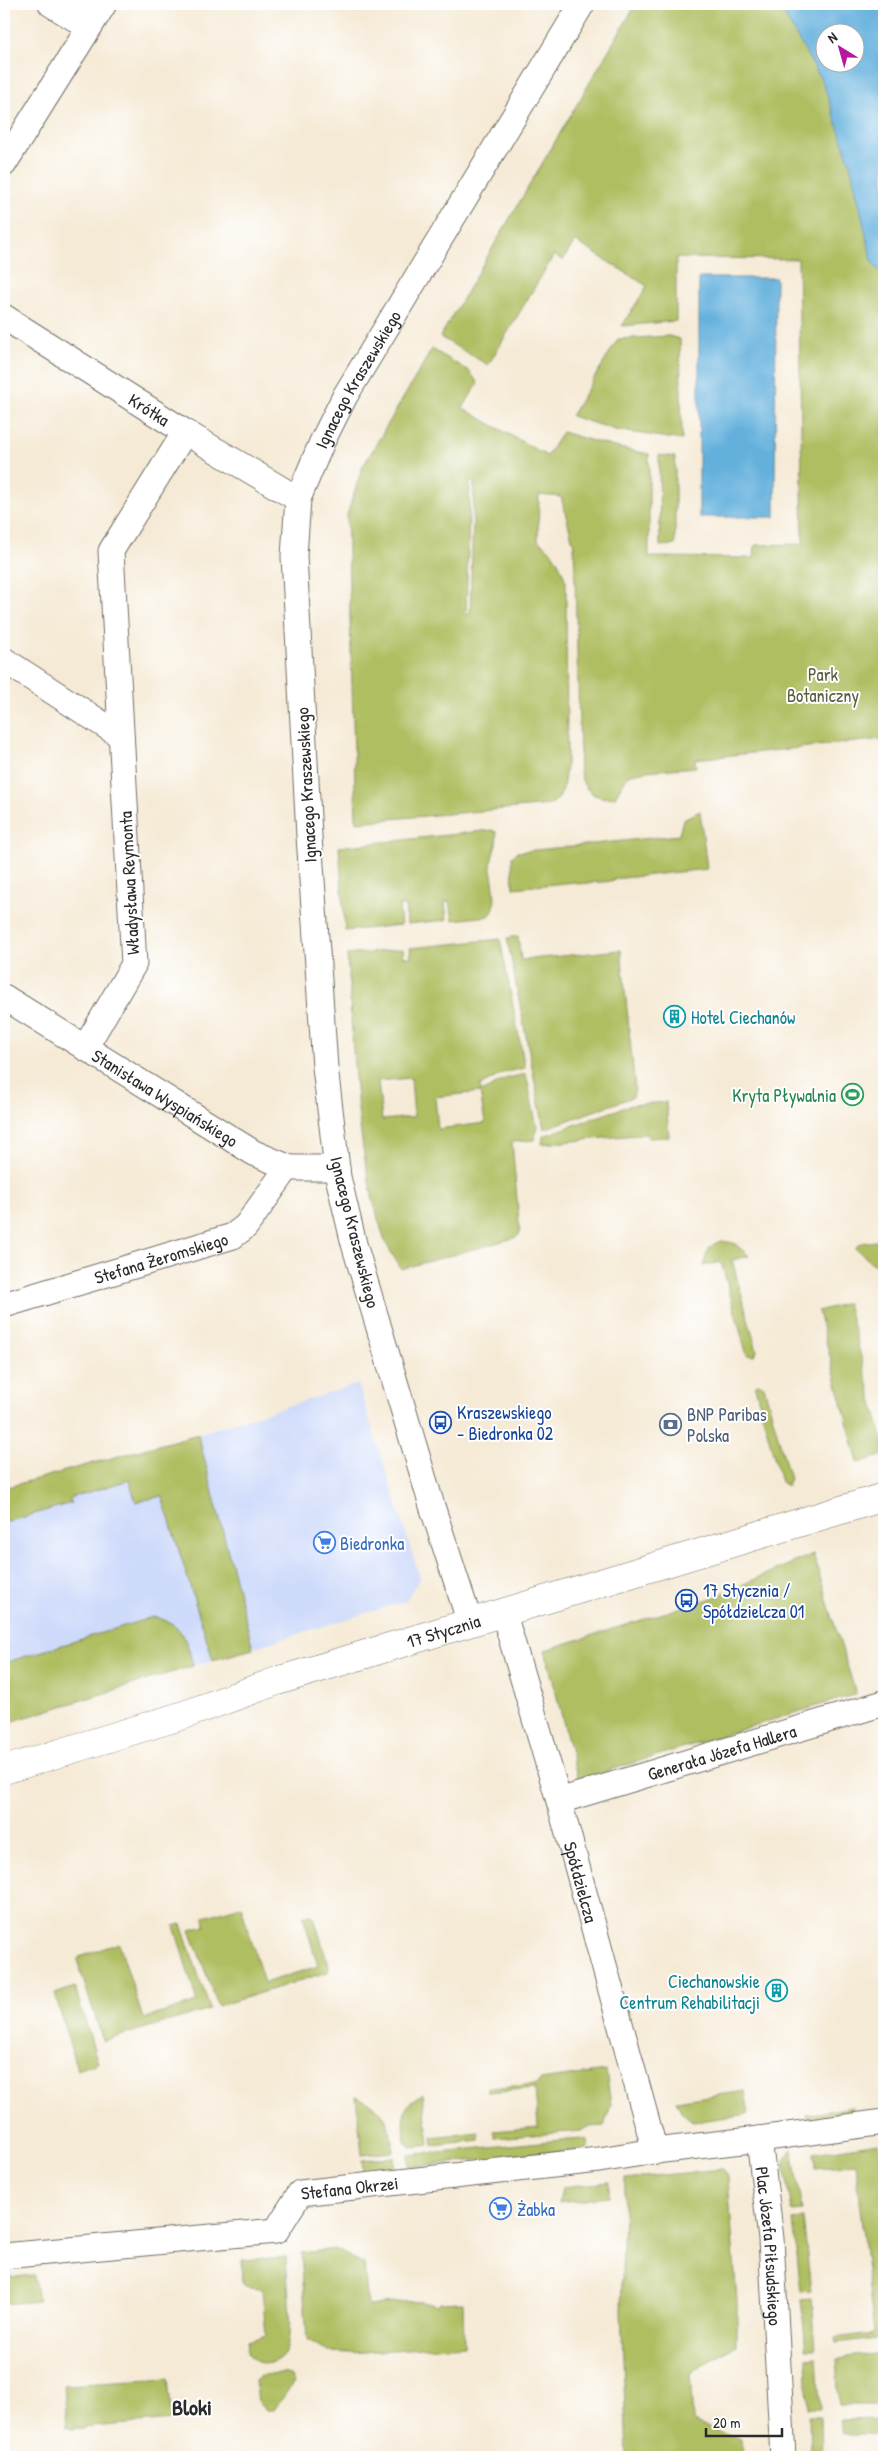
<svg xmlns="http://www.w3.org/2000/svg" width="888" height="2461" font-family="'Patrick Hand',sans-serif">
<rect width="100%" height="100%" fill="#fff"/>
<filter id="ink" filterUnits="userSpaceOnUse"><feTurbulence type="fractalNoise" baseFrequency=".02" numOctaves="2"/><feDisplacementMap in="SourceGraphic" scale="10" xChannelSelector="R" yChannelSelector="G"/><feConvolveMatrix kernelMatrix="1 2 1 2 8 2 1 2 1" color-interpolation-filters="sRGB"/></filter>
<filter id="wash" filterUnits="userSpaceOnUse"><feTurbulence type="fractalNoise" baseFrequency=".0096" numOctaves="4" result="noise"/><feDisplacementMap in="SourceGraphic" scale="20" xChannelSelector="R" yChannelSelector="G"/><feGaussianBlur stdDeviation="1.12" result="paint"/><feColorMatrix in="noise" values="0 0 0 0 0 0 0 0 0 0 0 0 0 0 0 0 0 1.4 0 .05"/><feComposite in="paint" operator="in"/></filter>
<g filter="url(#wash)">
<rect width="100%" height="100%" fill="#f5ead5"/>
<path fill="#cedafa" d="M 358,1384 L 420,1577 L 406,1601 L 4,1724 L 4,1488 L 198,1434 Z"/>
<g fill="#afbe61" stroke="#6d7446" fill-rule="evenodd">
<path d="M 636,4 L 785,4 L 841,103 L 884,266 L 884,739 L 695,759 L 696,767 L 646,771 L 628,775 L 615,797 C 588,802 577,781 580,757 L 574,546 L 561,497 L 539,495 L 538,541 C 555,551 560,564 566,582 L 567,759 L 563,789 L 559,798 L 550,805 L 356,822 L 347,515 L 362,468 L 432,349 L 469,371 L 478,383 L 463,408 L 547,456 L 562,432 L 614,447 L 649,454 L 649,557 L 754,558 L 755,545 L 803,544 L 798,259 L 676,258 L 676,321 L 622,326 L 647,286 L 575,241 L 563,260 L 554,255 L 488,365 L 440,337 ZM 470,481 L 474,481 L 470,614 L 466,614 Z"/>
<path d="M 669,336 L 680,339 L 682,440 L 615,430 L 571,416 L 618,339 Z"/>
<path d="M 659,455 L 675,457 L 675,545 L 660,546 Z"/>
<path d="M 700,811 L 707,869 L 614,879 L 614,881 L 577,884 L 576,882 L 513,888 L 512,857 L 517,852 L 679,835 L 683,819 Z"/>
<path d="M 492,830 L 496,832 C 499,844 491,854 491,867 C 492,880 500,907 489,916 L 453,920 L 450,902 L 445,902 L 447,920 L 407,924 L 405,906 L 399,906 L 401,925 L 345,931 L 339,847 Z"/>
<path d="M 518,936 L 521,960 L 621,950 L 635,1089 L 633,1097 L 544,1129 L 507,938 Z"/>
<path d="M 500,939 L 525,1068 L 505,1072 L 480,1086 L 481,1092 L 508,1078 L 526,1074 L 537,1127 L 534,1140 L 512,1142 L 520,1234 L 514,1238 L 401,1269 C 395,1258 387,1247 383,1235 C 354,1146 354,1048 347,955 L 403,949 L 404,957 L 411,957 L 410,948 ZM 411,1078 L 414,1117 L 382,1120 L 378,1081 ZM 480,1092 L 485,1123 L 438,1129 L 435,1097 Z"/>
<path d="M 666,1102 L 669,1137 L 648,1138 L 647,1134 L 542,1144 L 543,1136 L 631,1105 Z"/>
<path d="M 884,1240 L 884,1268 L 880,1270 L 855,1248 L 861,1243 Z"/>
<path d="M 722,1241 L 734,1243 L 749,1256 L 732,1260 L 757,1351 L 754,1356 L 747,1355 L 746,1352 L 721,1262 L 704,1266 C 705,1254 709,1244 722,1241 Z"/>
<path d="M 847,1303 L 884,1445 L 884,1455 L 858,1463 L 818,1311 Z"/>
<path d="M 758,1383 L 764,1386 L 790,1479 L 787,1486 L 781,1482 L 755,1387 Z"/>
<path d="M 198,1434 L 253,1649 L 213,1660 L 162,1496 L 136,1502 L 129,1480 L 70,1498 L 71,1503 L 4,1523 L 4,1488 Z"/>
<path d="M 813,1554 L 856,1694 L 578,1780 L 545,1650 L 712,1598 Z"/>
<path d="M 153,1617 C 183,1622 187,1641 193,1666 L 4,1724 L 4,1663 Z"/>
<path d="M 241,1906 L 264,1983 L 318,1966 L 303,1916 L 311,1915 L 314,1918 L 329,1966 L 328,1972 L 218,2006 L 190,1930 L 205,1926 L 204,1917 Z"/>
<path d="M 181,1924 L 210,2009 L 103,2041 L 77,1960 L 79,1957 L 119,1943 L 143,2019 L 197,2002 L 174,1926 Z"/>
<path d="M 75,1987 L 98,2063 L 77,2070 L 55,1994 Z"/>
<path d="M 606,2071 L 611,2105 L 604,2126 L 587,2127 L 581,2131 L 495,2138 L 494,2131 L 538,2127 L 535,2088 L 488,2092 L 488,2088 L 537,2084 L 540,2080 Z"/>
<path d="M 745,2091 L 749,2114 L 693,2122 L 681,2111 L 676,2101 Z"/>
<path d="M 423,2094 L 429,2145 L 411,2147 C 405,2144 404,2141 404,2134 C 401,2115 405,2102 423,2094 Z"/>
<path d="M 356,2096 C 385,2111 390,2118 393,2152 L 362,2155 Z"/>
<path d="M 853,2107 L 852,2113 L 807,2120 L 806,2115 Z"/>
<path d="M 479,2132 L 479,2140 L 433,2145 L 432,2137 Z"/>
<path d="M 581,2138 L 587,2140 L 588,2149 L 409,2167 L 409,2155 Z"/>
<path d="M 878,2143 L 884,2180 L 884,2337 L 836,2343 L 835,2338 L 874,2333 L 855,2164 L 815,2168 L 814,2153 Z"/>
<path d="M 792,2148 L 802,2210 L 792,2211 L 784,2163 Z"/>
<path d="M 394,2157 L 395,2169 L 363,2172 L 362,2160 Z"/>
<path d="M 722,2169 L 728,2178 L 737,2302 L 737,2345 L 690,2373 L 693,2422 L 742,2439 L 743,2457 L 627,2457 L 621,2310 L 625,2179 Z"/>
<path d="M 609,2182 L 609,2197 L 559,2203 L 562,2187 Z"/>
<path d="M 803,2218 L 811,2291 L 801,2292 L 793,2220 Z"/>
<path d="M 335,2249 L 364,2264 L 368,2306 C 389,2304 417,2297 436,2306 L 439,2303 L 463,2302 L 464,2345 L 350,2353 L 328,2352 L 307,2339 L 301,2253 Z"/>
<path d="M 286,2257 C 287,2276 294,2338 285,2352 C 282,2357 275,2362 270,2363 C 260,2366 253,2360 247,2352 L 248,2341 L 266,2335 L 262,2289 C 237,2288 242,2283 242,2260 Z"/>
<path d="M 34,2275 L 38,2301 L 4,2304 L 4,2278 Z"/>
<path d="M 812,2299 L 816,2349 L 806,2349 L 801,2300 Z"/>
<path d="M 884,2353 L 884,2405 L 839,2405 L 836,2358 Z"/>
<path d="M 817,2357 L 820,2408 L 808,2408 L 806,2358 Z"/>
<path d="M 284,2373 L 290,2376 L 294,2382 L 274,2410 L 267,2410 L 258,2401 L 255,2381 L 259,2377 Z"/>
<path d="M 168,2379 L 172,2420 L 71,2429 L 67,2427 L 64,2385 Z"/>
<path d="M 809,2416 L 820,2416 L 821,2457 L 810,2457 Z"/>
<path d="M 884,2419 L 884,2434 L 843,2434 L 840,2420 Z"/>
</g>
<g fill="#63b0dd" stroke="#476e84" fill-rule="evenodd">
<path d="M 778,4 L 884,4 L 884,277 L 872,262 L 850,164 L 823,83 ZM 826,32 L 856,32 L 856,62 L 826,62 Z"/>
<path d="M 699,278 L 776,278 L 775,517 L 699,517 Z"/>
</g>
</g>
<g filter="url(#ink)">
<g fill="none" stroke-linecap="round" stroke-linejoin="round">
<defs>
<g id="minor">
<path d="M 51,4 L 89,27"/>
<path d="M 4,164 L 104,4"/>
<path id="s1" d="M 4,317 L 185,432 L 298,499"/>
<path d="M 4,660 L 121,736"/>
<path id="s2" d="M 4,997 L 254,1153 L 290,1168 L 337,1168"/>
<path d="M 85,1048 L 134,964 L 111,551 L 185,432"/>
<path id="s3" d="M 4,1305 L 233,1236 L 246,1226 L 288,1167"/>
<path id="s4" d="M 504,1614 L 559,1801 L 655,2151"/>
<path id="s5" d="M 470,1623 L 432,1506 L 354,1244 L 338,1177 L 325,1067 L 309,836 L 294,556 L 298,499 L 322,442 L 345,396 L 582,4"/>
<path id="s6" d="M 559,1801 L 884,1703"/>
<path d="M 759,2139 L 884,2122"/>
<path id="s7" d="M 4,2256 L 276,2231 L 300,2193 L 599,2160 L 655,2151 L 759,2139 L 771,2239 L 783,2457"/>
</g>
<g id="tertiary">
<path id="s8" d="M 4,1770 L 184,1715 L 277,1681 L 884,1497"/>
</g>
</defs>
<use href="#minor" stroke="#726e66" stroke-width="27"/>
<use href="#tertiary" stroke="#726e66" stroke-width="29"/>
<use href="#minor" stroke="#fff" stroke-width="25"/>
<use href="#tertiary" stroke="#fff" stroke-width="28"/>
</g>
</g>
<defs>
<symbol id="building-ring" viewBox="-11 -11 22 22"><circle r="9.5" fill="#fff" stroke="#0f9aa8" stroke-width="1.5"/><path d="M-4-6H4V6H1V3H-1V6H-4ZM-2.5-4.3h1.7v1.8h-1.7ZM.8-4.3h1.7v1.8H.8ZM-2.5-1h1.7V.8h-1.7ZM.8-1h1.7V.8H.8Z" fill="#0f9aa8"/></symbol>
<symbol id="stadium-ring" viewBox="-11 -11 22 22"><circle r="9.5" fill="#fff" stroke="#2e9e5b" stroke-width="1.5"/><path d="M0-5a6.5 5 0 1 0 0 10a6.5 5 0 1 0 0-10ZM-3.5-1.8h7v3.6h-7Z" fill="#2e9e5b"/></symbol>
<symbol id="bus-ring" viewBox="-11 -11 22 22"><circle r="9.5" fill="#fff" stroke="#1a4fb4" stroke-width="1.5"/><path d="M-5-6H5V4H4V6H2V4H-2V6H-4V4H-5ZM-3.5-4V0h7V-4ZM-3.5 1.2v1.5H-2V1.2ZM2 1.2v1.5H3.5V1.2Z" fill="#1a4fb4"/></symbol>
<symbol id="bank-ring" viewBox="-11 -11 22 22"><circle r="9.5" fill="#fff" stroke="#5c6f8a" stroke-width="1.5"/><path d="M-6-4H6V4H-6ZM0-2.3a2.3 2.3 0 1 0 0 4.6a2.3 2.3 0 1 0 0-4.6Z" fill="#5c6f8a"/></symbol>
<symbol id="supermarket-ring" viewBox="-11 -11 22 22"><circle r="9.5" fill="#fff" stroke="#3f7fe0" stroke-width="1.5"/><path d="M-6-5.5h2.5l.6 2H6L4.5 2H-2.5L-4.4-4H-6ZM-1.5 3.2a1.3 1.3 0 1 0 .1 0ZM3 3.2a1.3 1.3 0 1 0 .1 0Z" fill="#3f7fe0"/></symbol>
</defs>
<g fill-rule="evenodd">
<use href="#building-ring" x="662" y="1004" width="25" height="25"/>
<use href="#stadium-ring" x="840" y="1082" width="25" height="25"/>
<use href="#bus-ring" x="428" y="1410" width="25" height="25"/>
<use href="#bank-ring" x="658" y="1412" width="25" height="25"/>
<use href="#supermarket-ring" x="312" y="1530" width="25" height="25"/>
<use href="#bus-ring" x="674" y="1588" width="25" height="25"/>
<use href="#building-ring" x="764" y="1978" width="25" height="25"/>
<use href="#supermarket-ring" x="488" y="2196" width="25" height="25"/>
</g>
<g text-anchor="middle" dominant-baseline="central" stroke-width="4" stroke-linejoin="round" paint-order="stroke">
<g font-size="18" fill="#2b2b2b" stroke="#fff">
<text stroke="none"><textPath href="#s5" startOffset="1279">Ignacego Kraszewskiego</textPath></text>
<text stroke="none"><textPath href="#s1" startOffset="172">Krótka</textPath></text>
<text transform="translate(306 785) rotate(-93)">Ignacego Kraszewskiego</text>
<text transform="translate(129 883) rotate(-93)">Władysława Reymonta</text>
<text stroke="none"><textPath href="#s2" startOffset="190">Stanisława Wyspiańskiego</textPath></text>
<text transform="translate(355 1232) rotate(76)">Ignacego Kraszewskiego</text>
<text stroke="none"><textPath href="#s3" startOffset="164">Stefana Żeromskiego</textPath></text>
<text stroke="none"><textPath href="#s8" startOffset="461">17 Stycznia</textPath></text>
<text stroke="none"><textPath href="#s6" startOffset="170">Generała Józefa Hallera</textPath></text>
<text stroke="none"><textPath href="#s4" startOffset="279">Spółdzielcza</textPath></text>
<text stroke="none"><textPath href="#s7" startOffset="368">Stefana Okrzei</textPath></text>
<text stroke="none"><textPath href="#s7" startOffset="888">Plac Józefa Piłsudskiego</textPath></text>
</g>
<g font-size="18" fill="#595e3e" stroke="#fff">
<text x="823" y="674">Park<tspan x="823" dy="21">Botaniczny</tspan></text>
</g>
<g font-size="18" fill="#0d838f" stroke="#fff" text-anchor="start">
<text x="691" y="1017">Hotel Ciechanów</text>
<text x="760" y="1981" text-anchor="end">Ciechanowskie<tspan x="760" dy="21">Centrum Rehabilitacji</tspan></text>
</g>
<g font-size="18" fill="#27864d" stroke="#fff" text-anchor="end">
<text x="836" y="1095">Kryta Pływalnia</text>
</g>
<g font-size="18" fill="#164399" stroke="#fff" text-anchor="start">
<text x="457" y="1412">Kraszewskiego<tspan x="457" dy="21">- Biedronka 02</tspan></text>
<text x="703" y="1590">17 Stycznia /<tspan x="703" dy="21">Spółdzielcza 01</tspan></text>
</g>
<g font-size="18" fill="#4e5e75" stroke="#fff" text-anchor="start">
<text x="687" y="1414">BNP Paribas<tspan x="687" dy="21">Polska</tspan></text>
</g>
<g font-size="18" fill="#366cbe" stroke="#fff" text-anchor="start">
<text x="340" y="1543">Biedronka</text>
<text x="517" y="2209">Żabka</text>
</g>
<g font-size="22" font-weight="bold" fill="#2b2b2b" stroke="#fff">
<text x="192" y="2407">Bloki</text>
</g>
</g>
<rect width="888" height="2461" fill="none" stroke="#fff" stroke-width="20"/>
<g transform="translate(840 48) rotate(323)"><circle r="24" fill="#ffffff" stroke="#aaaaaa"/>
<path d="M0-4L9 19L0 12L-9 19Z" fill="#b5179e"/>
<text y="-8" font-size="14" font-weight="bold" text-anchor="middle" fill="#2b2b2b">N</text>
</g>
<path d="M706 2428v8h76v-8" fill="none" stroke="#2b2b2b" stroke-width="2.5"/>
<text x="713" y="2428" font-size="15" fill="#2b2b2b" stroke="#ffffff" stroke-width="4" paint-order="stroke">20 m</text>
</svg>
